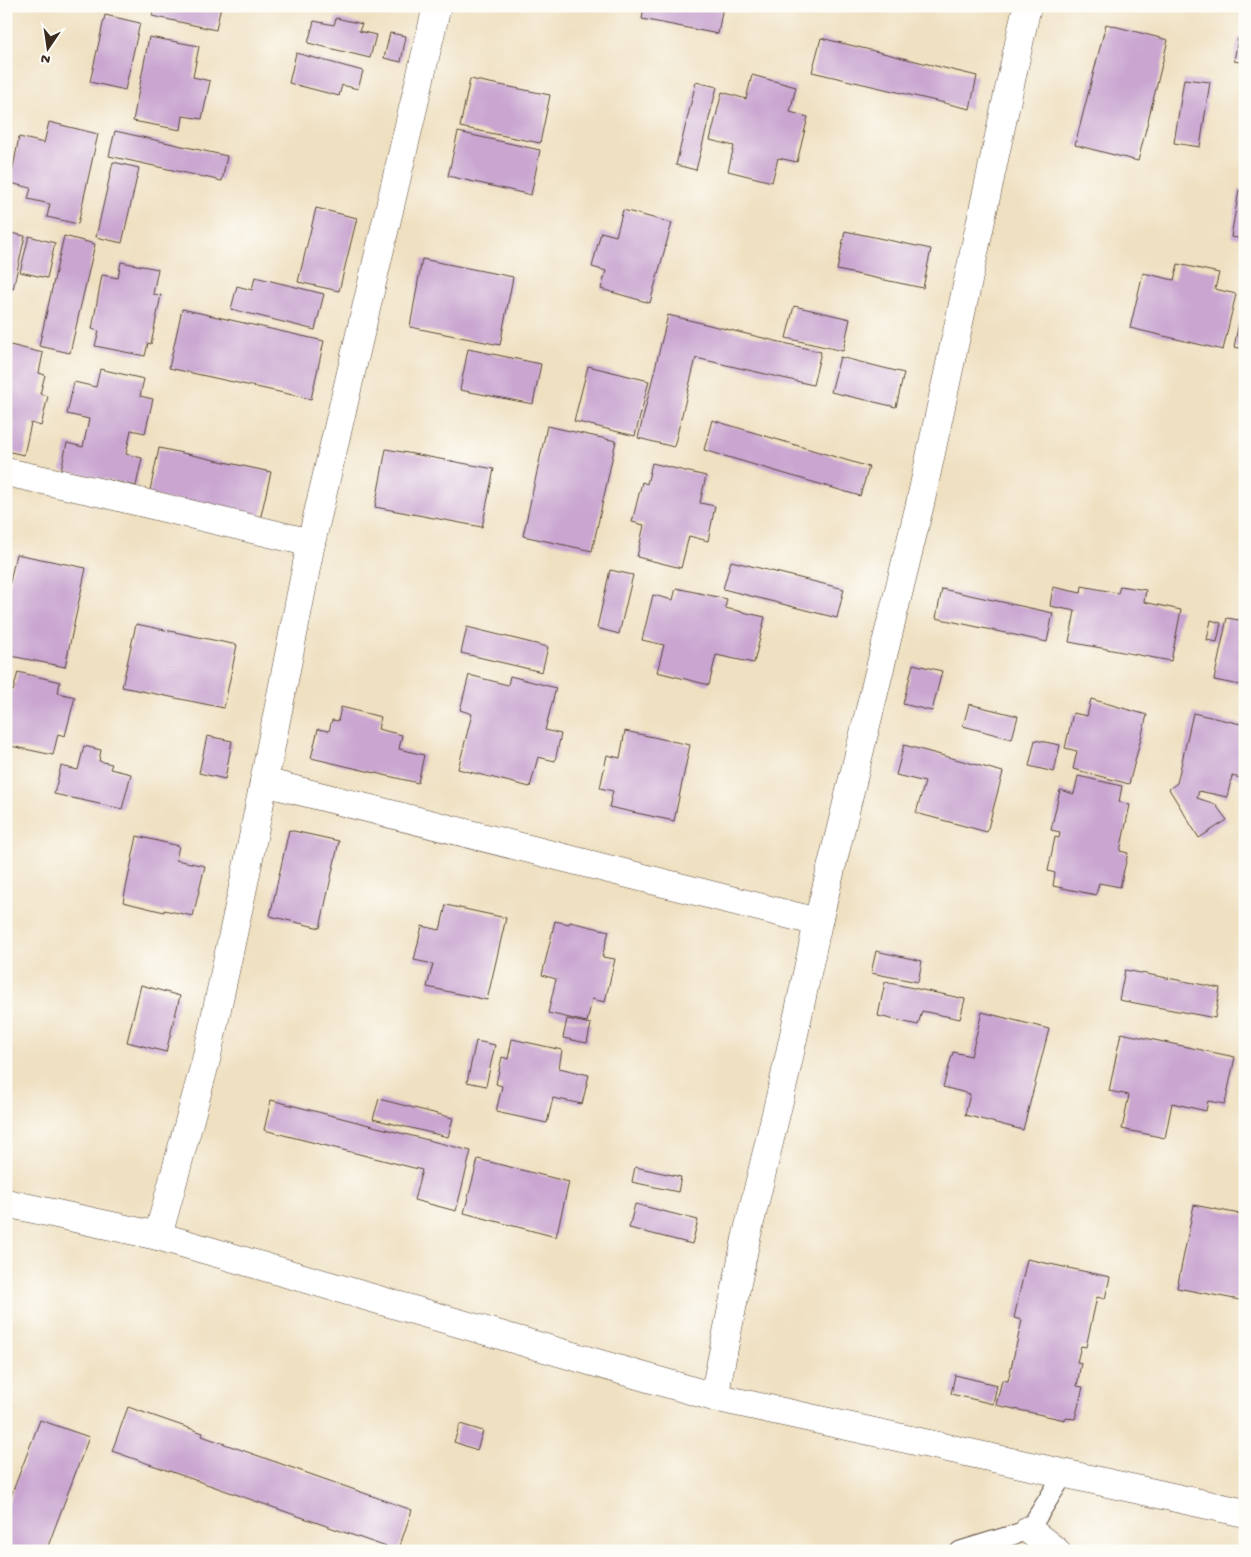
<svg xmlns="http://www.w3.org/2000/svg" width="1251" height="1557" font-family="'Gochi Hand',sans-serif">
<rect width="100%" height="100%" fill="#fdfcf7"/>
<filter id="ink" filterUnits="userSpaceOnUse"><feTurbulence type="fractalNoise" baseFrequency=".02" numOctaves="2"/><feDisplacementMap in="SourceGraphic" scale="10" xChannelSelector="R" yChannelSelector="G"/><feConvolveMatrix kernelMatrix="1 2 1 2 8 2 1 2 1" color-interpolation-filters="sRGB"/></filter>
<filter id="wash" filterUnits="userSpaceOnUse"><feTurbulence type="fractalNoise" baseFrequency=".0096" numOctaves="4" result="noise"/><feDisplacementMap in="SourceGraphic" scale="20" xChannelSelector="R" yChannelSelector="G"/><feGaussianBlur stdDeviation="1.12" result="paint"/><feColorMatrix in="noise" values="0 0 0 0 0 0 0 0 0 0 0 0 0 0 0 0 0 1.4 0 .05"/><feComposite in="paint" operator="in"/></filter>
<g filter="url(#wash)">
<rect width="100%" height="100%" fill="#efe0c1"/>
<g id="blocks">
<g fill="#c9a5d0">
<path d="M 154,6 L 221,6 L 216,30 L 152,16 Z"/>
<path d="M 644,6 L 723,6 L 718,34 L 642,19 Z"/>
<path d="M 105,15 L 140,23 L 125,90 L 90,82 Z"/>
<path d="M 336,18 L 362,24 L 359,31 L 376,35 L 370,58 L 308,43 L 314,21 L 334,25 Z"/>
<path d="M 1106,24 L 1168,40 L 1138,161 L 1075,145 Z"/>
<path d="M 390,33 L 406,36 L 401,62 L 384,58 Z"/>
<path d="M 149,37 L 199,46 L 193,77 L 210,81 L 202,119 L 183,116 L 181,130 L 133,121 Z"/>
<path d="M 821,38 L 977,76 L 970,109 L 812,72 Z"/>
<path d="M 1238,38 L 1245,39 L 1245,63 L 1234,61 Z"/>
<path d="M 296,53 L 363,71 L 358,89 L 342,85 L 339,96 L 289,83 Z"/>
<path d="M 752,75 L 796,87 L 790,112 L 808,117 L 797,162 L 778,158 L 772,182 L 728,171 L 734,146 L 710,140 L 722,92 L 746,99 Z"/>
<path d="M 470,79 L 550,95 L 540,143 L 460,127 Z"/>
<path d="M 1184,79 L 1210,82 L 1200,147 L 1174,143 Z"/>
<path d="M 696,82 L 717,87 L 696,170 L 676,165 Z"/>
<path d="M 49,122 L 98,134 L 78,224 L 47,217 L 50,204 L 28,199 L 31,188 L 10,183 L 19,137 L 44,143 Z"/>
<path d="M 115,131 L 227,156 L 222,181 L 109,156 Z"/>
<path d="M 458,132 L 540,150 L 531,195 L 448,176 Z"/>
<path d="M 113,162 L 139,168 L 122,243 L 96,237 Z"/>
<path d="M 1239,190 L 1245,191 L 1245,239 L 1231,237 Z"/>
<path d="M 316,208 L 357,218 L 339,291 L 298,282 Z"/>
<path d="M 623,210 L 672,223 L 650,303 L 601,289 L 606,271 L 592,267 L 601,232 L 616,236 Z"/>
<path d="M 845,231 L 931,249 L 923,288 L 837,270 Z"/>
<path d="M 6,232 L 25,236 L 13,289 L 6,287 Z"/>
<path d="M 29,236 L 55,243 L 47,278 L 20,272 Z"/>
<path d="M 64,236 L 95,244 L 70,353 L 39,346 Z"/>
<path d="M 422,259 L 513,277 L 500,345 L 410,327 Z"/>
<path d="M 121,262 L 158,269 L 153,294 L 161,295 L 151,344 L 148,343 L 145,356 L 95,346 L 99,331 L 92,329 L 102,275 L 118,278 Z"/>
<path d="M 1178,264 L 1219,273 L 1215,289 L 1236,294 L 1223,350 L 1130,328 L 1143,273 L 1174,280 Z"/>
<path d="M 255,277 L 324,294 L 315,330 L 231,309 L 237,286 L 252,290 Z"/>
<path d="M 1244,298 L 1245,298 L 1245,349 L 1234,347 Z"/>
<path d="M 794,306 L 850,319 L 843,351 L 786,338 Z"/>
<path d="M 182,309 L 324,341 L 311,399 L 169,368 Z"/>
<path d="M 668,315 L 821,352 L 813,385 L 696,358 L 674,447 L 638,438 Z"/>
<path d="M 6,344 L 43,353 L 39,373 L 45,375 L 40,394 L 48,396 L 41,426 L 31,423 L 24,455 L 6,451 Z"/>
<path d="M 468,349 L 541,364 L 533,404 L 460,390 Z"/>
<path d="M 840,357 L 904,373 L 896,407 L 831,392 Z"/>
<path d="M 588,366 L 649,381 L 635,436 L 574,421 Z"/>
<path d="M 100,369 L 144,379 L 140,396 L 153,399 L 145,433 L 131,430 L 126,454 L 142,458 L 136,486 L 61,470 L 67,443 L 83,447 L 89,419 L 67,414 L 74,382 L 96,387 Z"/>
<path d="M 712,420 L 869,467 L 860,496 L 704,450 Z"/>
<path d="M 547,426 L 616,441 L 592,551 L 523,536 Z"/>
<path d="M 159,448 L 271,472 L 260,520 L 149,495 Z"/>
<path d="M 386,449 L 494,469 L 482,527 L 375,507 Z"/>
<path d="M 652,463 L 706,476 L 700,503 L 715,506 L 708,541 L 689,536 L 681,568 L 637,557 L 644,525 L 632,522 L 642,482 L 647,484 Z"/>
<path d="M 16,554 L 86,568 L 65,667 L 6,655 L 6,601 Z"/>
<path d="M 731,561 L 844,589 L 837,618 L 723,589 Z"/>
<path d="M 610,570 L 633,575 L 619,634 L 597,628 Z"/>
<path d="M 1082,586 L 1118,593 L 1120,586 L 1146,590 L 1144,602 L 1181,610 L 1171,661 L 1069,642 L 1075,611 L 1050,606 L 1053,587 L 1081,593 Z"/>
<path d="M 676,588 L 727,599 L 725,608 L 765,617 L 754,663 L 716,655 L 709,685 L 657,672 L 664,645 L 642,640 L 653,595 L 673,600 Z"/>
<path d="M 942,589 L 1053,613 L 1047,642 L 936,618 Z"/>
<path d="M 1227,618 L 1245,621 L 1245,686 L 1214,680 Z"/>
<path d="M 1211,620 L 1221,623 L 1217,642 L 1207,640 Z"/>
<path d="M 136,624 L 237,645 L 224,708 L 122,687 Z"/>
<path d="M 467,627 L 548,647 L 542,672 L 461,653 Z"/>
<path d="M 913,664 L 942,671 L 932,711 L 903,704 Z"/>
<path d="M 18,672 L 60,682 L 58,693 L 75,697 L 65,736 L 58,734 L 53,755 L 6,745 L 6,689 L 13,691 Z"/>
<path d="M 469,675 L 508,685 L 510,676 L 556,688 L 545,730 L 561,734 L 555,761 L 538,757 L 530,787 L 458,769 L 472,714 L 460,710 Z"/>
<path d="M 1091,699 L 1147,715 L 1129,784 L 1073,769 L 1077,751 L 1065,748 L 1073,713 L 1087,716 Z"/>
<path d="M 969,704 L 1018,716 L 1012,739 L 963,726 Z"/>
<path d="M 341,707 L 381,717 L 378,729 L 402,735 L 399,749 L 424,755 L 418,783 L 311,758 L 318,729 L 329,731 L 332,720 L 338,721 Z"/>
<path d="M 1193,713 L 1245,725 L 1245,779 L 1232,776 L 1227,797 L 1199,791 L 1197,798 L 1215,804 L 1227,820 L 1199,838 L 1169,789 L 1177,783 Z"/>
<path d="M 625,731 L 690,745 L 674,821 L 609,807 L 613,791 L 600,788 L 607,755 L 620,758 Z"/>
<path d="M 207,736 L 232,741 L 225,779 L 199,773 Z"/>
<path d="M 1035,740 L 1060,745 L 1054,772 L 1029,766 Z"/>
<path d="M 904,745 L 1003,772 L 987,832 L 916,813 L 925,782 L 896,775 Z"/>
<path d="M 84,746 L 101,750 L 99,761 L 112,764 L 110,769 L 131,774 L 122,809 L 54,794 L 61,766 L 78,770 Z"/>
<path d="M 1078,776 L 1122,786 L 1119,802 L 1130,805 L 1120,851 L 1128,853 L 1120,887 L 1099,883 L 1096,895 L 1053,886 L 1055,873 L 1048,871 L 1055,837 L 1059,838 L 1060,832 L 1051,830 L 1060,790 L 1074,794 Z"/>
<path d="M 289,830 L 339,841 L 320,928 L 270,916 Z"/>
<path d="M 137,836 L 179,846 L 176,860 L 205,866 L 193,916 L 164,910 L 164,912 L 123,902 Z"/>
<path d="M 446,905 L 506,918 L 487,1000 L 427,987 L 433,964 L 414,960 L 422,926 L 440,930 Z"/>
<path d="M 555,921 L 569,924 L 570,922 L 609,931 L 602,957 L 615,959 L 605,1002 L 592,999 L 587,1022 L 548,1013 L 556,979 L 542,975 Z"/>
<path d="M 876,951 L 922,961 L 918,982 L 871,973 Z"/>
<path d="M 1125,970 L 1220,988 L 1215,1018 L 1119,1000 Z"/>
<path d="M 885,982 L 965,999 L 960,1019 L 922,1011 L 918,1025 L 878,1016 Z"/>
<path d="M 141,985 L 180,996 L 166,1052 L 127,1042 Z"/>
<path d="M 982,1012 L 1049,1029 L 1023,1130 L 965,1115 L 970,1094 L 943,1087 L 953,1052 L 971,1056 Z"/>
<path d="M 567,1019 L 591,1024 L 587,1043 L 563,1038 Z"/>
<path d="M 1121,1033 L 1235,1057 L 1225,1104 L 1208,1101 L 1206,1111 L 1172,1103 L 1165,1138 L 1122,1129 L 1129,1095 L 1109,1091 Z"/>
<path d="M 512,1039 L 562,1050 L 559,1068 L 589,1075 L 582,1104 L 553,1098 L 547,1123 L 496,1112 L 502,1086 L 496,1084 L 502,1057 L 508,1059 Z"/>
<path d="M 476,1041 L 495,1045 L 486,1086 L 467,1082 Z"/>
<path d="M 379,1099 L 453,1118 L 448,1137 L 373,1119 Z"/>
<path d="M 271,1100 L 471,1151 L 456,1211 L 414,1200 L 422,1170 L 264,1130 Z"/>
<path d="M 478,1159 L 569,1182 L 556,1237 L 464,1213 Z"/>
<path d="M 635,1167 L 681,1177 L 678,1192 L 632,1182 Z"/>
<path d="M 635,1204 L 698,1220 L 692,1244 L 629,1228 Z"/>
<path d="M 1194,1205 L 1245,1215 L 1245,1301 L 1177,1288 Z"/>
<path d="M 1027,1259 L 1110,1277 L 1105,1299 L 1097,1297 L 1086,1347 L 1081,1346 L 1077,1362 L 1081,1363 L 1077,1386 L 1083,1387 L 1075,1419 L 1065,1418 L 1065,1420 L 996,1405 L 1002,1380 L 1008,1381 L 1022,1320 L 1014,1318 Z"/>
<path d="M 955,1375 L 997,1385 L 993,1404 L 951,1394 Z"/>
<path d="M 128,1407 L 203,1433 L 202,1436 L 412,1510 L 398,1551 L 112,1451 Z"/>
<path d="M 40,1420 L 89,1437 L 48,1546 L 61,1551 L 6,1551 L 6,1509 Z"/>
<path d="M 460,1424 L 483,1431 L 477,1450 L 454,1442 Z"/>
</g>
</g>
</g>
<g filter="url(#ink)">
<use href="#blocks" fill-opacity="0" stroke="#564536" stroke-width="1"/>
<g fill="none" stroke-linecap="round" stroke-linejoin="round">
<defs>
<path id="service" d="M 960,1551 L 1029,1530 L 1064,1474"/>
<g id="minor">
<path d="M 6,472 L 98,492 L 311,543"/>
<path d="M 264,782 L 818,922"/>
<path d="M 6,1203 L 158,1236 L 714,1397 L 1245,1513"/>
<path d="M 158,1236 L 206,1060 L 245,878 L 311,543 L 437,6"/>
<path d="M 714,1397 L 746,1239 L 785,1076 L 818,922 L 920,504 L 1027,6"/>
<path d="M 1029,1530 L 1056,1551"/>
</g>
</defs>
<use href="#service" stroke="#564536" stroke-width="21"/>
<use href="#minor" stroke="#564536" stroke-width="29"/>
<use href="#service" stroke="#fff" stroke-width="19"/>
<use href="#minor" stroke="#fff" stroke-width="28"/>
</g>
</g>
<rect width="1251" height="1557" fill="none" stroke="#fdfcf7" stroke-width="25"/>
<g transform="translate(48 48) rotate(193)" stroke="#fdfcf7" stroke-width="4" paint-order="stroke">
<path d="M0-4L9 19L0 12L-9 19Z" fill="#3b2a1e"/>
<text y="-8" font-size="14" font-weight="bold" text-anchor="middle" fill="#3b2a1e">N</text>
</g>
</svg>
